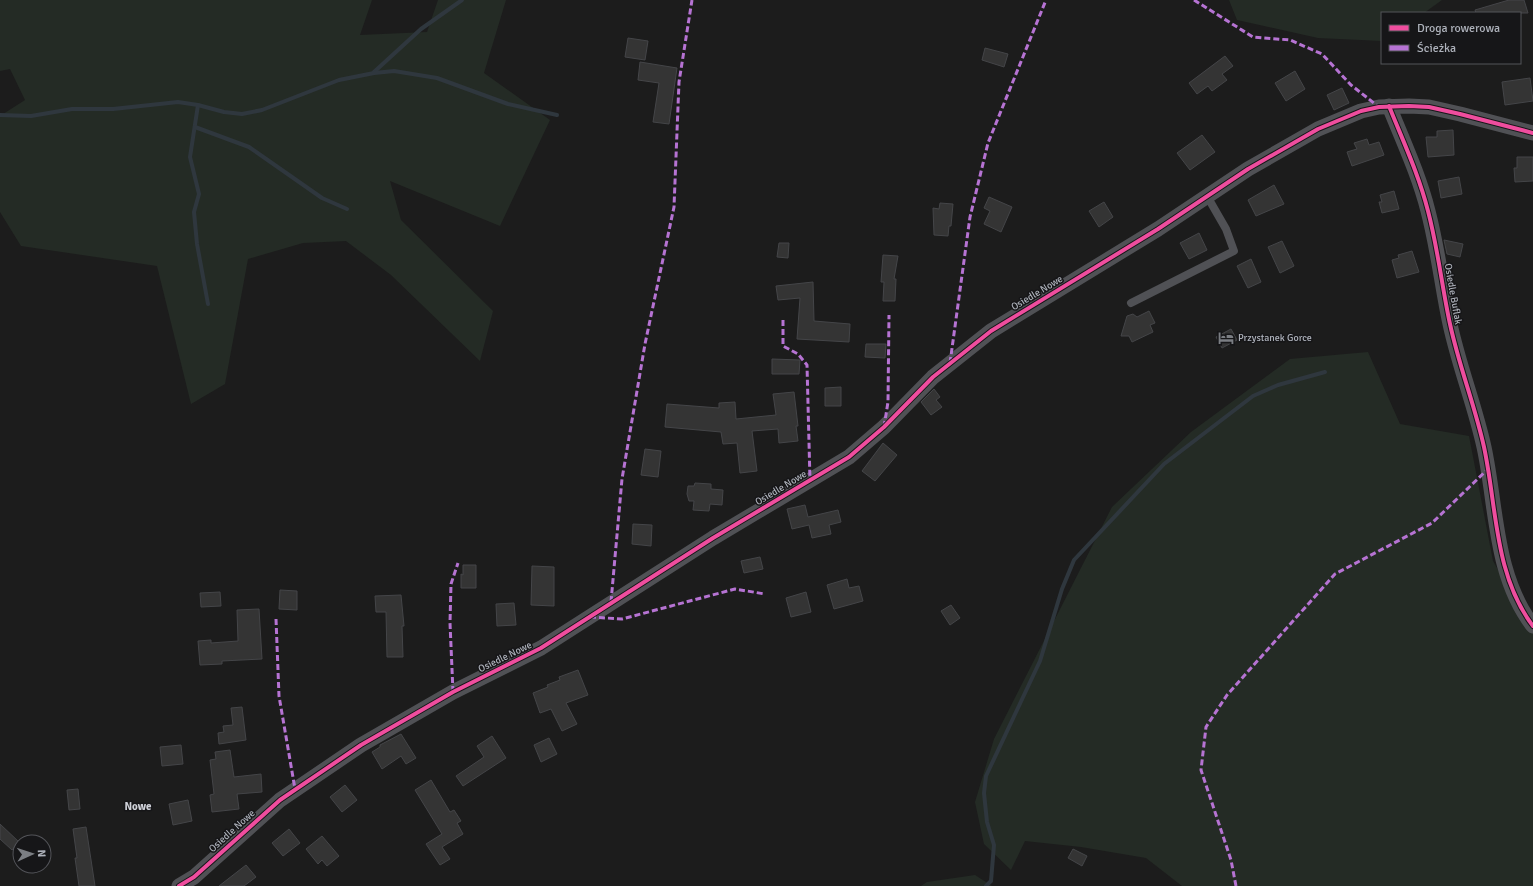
<svg xmlns="http://www.w3.org/2000/svg" width="1533" height="886" font-family="Signika,sans-serif">
<rect width="100%" height="100%" fill="#1c1c1c"/>
<g fill="#242b25">
<path d="M 0,0 L 372,0 L 360,35 L 427,32 L 438,0 L 506,0 L 484,73 L 550,120 L 500,226 L 390,181 L 401,220 L 493,311 L 480,361 L 391,275 L 346,241 L 303,243 L 248,259 L 225,384 L 191,404 L 157,266 L 21,246 L 0,212 L 0,116 L 25,100 L 10,69 L 0,71 Z"/>
<path d="M 1229,0 L 1442,0 L 1424,13 L 1382,13 L 1382,41 L 1318,38 L 1237,20 Z"/>
<path d="M 1368,352 L 1400,424 L 1469,436 L 1493,561 L 1533,631 L 1533,886 L 1182,886 L 1146,858 L 1081,847 L 1025,841 L 1011,870 L 984,844 L 975,802 L 994,739 L 1112,507 L 1191,432 L 1290,359 Z"/>
<path d="M 975,875 L 992,886 L 921,886 L 927,882 Z"/>
</g>
<g fill="none" stroke-linecap="round" stroke-linejoin="round">
<g stroke="#2f373e" stroke-width="4">
<path d="M 374,72 L 421,29 L 462,0"/>
<path d="M 198,105 L 190,157 L 199,194 L 194,212 L 197,244 L 208,304"/>
<path d="M 0,115 L 31,116 L 72,109 L 113,109 L 178,102 L 198,105 L 224,112 L 242,114 L 262,110 L 339,80 L 374,73 L 394,71 L 437,78 L 508,104 L 557,115"/>
<path d="M 195,127 L 249,147 L 322,198 L 347,209"/>
<path d="M 986,886 L 991,881 L 994,845 L 987,822 L 984,793 L 986,776 L 1040,661 L 1062,589 L 1074,560 L 1164,464 L 1253,396 L 1278,385 L 1325,372"/>
</g>
</g>
<g fill="#343434" stroke="#444548">
<path d="M 1509,0 L 1524,0 L 1528,13 L 1476,13 L 1475,10 Z"/>
<path d="M 628,38 L 648,41 L 645,60 L 625,57 Z"/>
<path d="M 985,48 L 1008,54 L 1004,67 L 982,60 Z"/>
<path d="M 1225,56 L 1233,66 L 1222,74 L 1227,80 L 1212,91 L 1208,86 L 1197,94 L 1189,83 Z"/>
<path d="M 640,62 L 677,68 L 669,124 L 653,122 L 659,83 L 638,80 Z"/>
<path d="M 1295,71 L 1305,89 L 1286,101 L 1275,83 Z"/>
<path d="M 1530,78 L 1533,101 L 1505,105 L 1502,82 Z"/>
<path d="M 1342,88 L 1349,103 L 1334,110 L 1327,95 Z"/>
<path d="M 1453,130 L 1454,155 L 1428,157 L 1426,137 L 1437,137 L 1437,131 Z"/>
<path d="M 1202,135 L 1215,152 L 1190,170 L 1177,153 Z"/>
<path d="M 1367,139 L 1369,145 L 1379,142 L 1384,155 L 1352,166 L 1347,152 L 1357,149 L 1354,143 Z"/>
<path d="M 1517,157 L 1533,157 L 1533,181 L 1515,182 L 1514,168 L 1517,168 Z"/>
<path d="M 1459,177 L 1462,194 L 1441,198 L 1438,181 Z"/>
<path d="M 1274,185 L 1284,204 L 1256,216 L 1248,200 Z"/>
<path d="M 1394,191 L 1399,209 L 1382,213 L 1379,202 L 1382,202 L 1380,195 Z"/>
<path d="M 989,197 L 1012,207 L 1001,232 L 984,224 L 990,211 L 984,208 Z"/>
<path d="M 1104,202 L 1113,217 L 1099,227 L 1089,211 Z"/>
<path d="M 940,203 L 953,204 L 951,226 L 949,226 L 948,236 L 934,235 L 933,208 L 939,209 Z"/>
<path d="M 1199,233 L 1207,250 L 1189,259 L 1180,243 Z"/>
<path d="M 1444,240 L 1463,244 L 1460,257 L 1447,254 Z"/>
<path d="M 1282,241 L 1294,266 L 1280,273 L 1268,247 Z"/>
<path d="M 779,243 L 789,243 L 788,258 L 777,257 Z"/>
<path d="M 1412,251 L 1419,272 L 1397,278 L 1392,260 L 1399,258 L 1398,255 Z"/>
<path d="M 883,255 L 898,256 L 894,279 L 896,279 L 895,301 L 883,301 L 884,282 L 881,282 Z"/>
<path d="M 1251,259 L 1261,282 L 1248,288 L 1237,266 Z"/>
<path d="M 813,282 L 814,321 L 850,324 L 849,342 L 797,339 L 800,298 L 778,300 L 776,286 Z"/>
<path d="M 1149,311 L 1155,323 L 1150,325 L 1153,332 L 1132,342 L 1129,336 L 1121,336 L 1127,316 L 1133,314 L 1137,317 Z"/>
<path d="M 1231,329 L 1237,340 L 1222,348 L 1216,337 Z"/>
<path d="M 866,344 L 886,344 L 885,358 L 865,357 Z"/>
<path d="M 772,359 L 800,360 L 799,374 L 772,374 Z"/>
<path d="M 841,387 L 841,406 L 825,406 L 825,388 Z"/>
<path d="M 934,389 L 940,397 L 936,400 L 942,407 L 931,415 L 921,402 Z"/>
<path d="M 794,392 L 798,426 L 796,426 L 798,441 L 779,443 L 778,429 L 752,431 L 757,471 L 740,473 L 737,443 L 723,444 L 721,432 L 665,427 L 667,404 L 719,408 L 719,403 L 735,402 L 736,419 L 776,415 L 773,394 Z"/>
<path d="M 883,443 L 897,455 L 875,481 L 862,471 Z"/>
<path d="M 645,449 L 661,451 L 658,477 L 641,475 Z"/>
<path d="M 695,483 L 711,484 L 711,489 L 723,490 L 722,505 L 710,504 L 709,511 L 693,510 L 694,501 L 689,501 L 687,494 L 688,486 L 694,486 Z"/>
<path d="M 805,505 L 808,517 L 838,510 L 841,522 L 829,525 L 831,534 L 812,538 L 809,525 L 792,529 L 787,509 Z"/>
<path d="M 633,524 L 652,525 L 651,546 L 632,544 Z"/>
<path d="M 760,557 L 763,569 L 744,573 L 741,561 Z"/>
<path d="M 463,565 L 476,565 L 476,588 L 461,588 L 461,574 L 463,575 Z"/>
<path d="M 532,566 L 554,567 L 554,606 L 531,605 Z"/>
<path d="M 847,579 L 849,588 L 859,586 L 863,601 L 834,609 L 827,585 Z"/>
<path d="M 280,590 L 297,591 L 297,610 L 279,609 Z"/>
<path d="M 220,592 L 221,606 L 201,607 L 200,593 Z"/>
<path d="M 806,592 L 811,612 L 791,617 L 786,598 Z"/>
<path d="M 401,595 L 404,626 L 402,626 L 403,657 L 387,657 L 386,612 L 376,612 L 375,596 Z"/>
<path d="M 514,603 L 516,625 L 497,626 L 496,604 Z"/>
<path d="M 951,605 L 960,618 L 950,625 L 941,611 Z"/>
<path d="M 259,609 L 262,659 L 222,661 L 222,664 L 200,665 L 198,641 L 211,640 L 211,643 L 238,641 L 237,610 Z"/>
<path d="M 578,670 L 588,695 L 566,703 L 577,724 L 562,731 L 551,709 L 540,713 L 533,693 L 548,687 L 547,685 L 560,680 L 559,677 Z"/>
<path d="M 242,707 L 246,740 L 219,744 L 218,733 L 224,732 L 223,726 L 233,725 L 231,708 Z"/>
<path d="M 401,734 L 416,758 L 406,764 L 401,756 L 382,769 L 372,752 L 380,747 L 380,745 Z"/>
<path d="M 492,736 L 506,758 L 463,786 L 456,776 L 484,757 L 477,746 Z"/>
<path d="M 549,738 L 557,754 L 541,762 L 534,745 Z"/>
<path d="M 181,745 L 183,764 L 162,766 L 160,747 Z"/>
<path d="M 230,750 L 234,777 L 261,774 L 262,792 L 237,794 L 239,809 L 212,812 L 210,795 L 214,794 L 210,760 L 216,759 L 215,752 Z"/>
<path d="M 431,780 L 450,812 L 454,810 L 461,821 L 457,823 L 463,834 L 442,847 L 450,859 L 440,865 L 426,844 L 442,834 L 415,790 Z"/>
<path d="M 345,785 L 357,800 L 342,812 L 330,797 Z"/>
<path d="M 78,789 L 80,809 L 69,810 L 67,790 Z"/>
<path d="M 188,800 L 192,821 L 173,825 L 169,804 Z"/>
<path d="M 0,824 L 19,842 L 12,850 L 0,839 Z"/>
<path d="M 86,827 L 95,886 L 79,886 L 75,858 L 77,858 L 73,829 Z"/>
<path d="M 289,829 L 300,843 L 283,856 L 272,843 Z"/>
<path d="M 322,836 L 339,856 L 327,866 L 322,860 L 318,864 L 306,849 Z"/>
<path d="M 1073,849 L 1087,856 L 1082,866 L 1068,858 Z"/>
<path d="M 246,865 L 256,877 L 244,886 L 219,886 Z"/>
</g>
<g fill="none" stroke-linecap="round" stroke-linejoin="round">
<path stroke="#505155" stroke-width="8" d="M 1131,303 L 1234,251 L 1226,229 L 1207,196"/>
<g stroke="#505155" stroke-width="15">
<path d="M 1389,106 C 1403,141 1419,175 1428,211 C 1438,249 1442,287 1450,324 C 1459,366 1475,406 1484,447 C 1497,507 1494,575 1533,626"/>
<path d="M 179,886 L 194,877 L 280,800 L 361,745 L 453,692 L 541,648 L 713,538 L 849,457 L 884,427 L 933,377 L 991,331 L 1158,229 L 1248,169 L 1318,129 L 1361,111 L 1379,107 L 1409,106 L 1429,107 L 1460,114 L 1533,133"/>
</g>
<g stroke="#b673d3" stroke-width="3" stroke-dasharray="6 3" stroke-linecap="butt">
<path d="M 1194,0 L 1253,37 L 1290,40 L 1322,54 L 1351,85 L 1379,107"/>
<path d="M 783,320 L 783,346 L 798,354 L 807,365 L 810,481"/>
<path d="M 950,363 L 970,217 L 988,143 L 1046,0"/>
<path d="M 884,427 L 888,402 L 889,315"/>
<path d="M 611,602 L 622,479 L 645,344 L 674,207 L 679,82 L 692,0"/>
<path d="M 590,617 L 622,619 L 735,589 L 765,594"/>
<path d="M 276,619 L 279,696 L 295,789"/>
<path d="M 453,692 L 450,623 L 451,584 L 458,563"/>
<path d="M 1236,886 L 1231,860 L 1201,770 L 1206,727 L 1227,695 L 1335,574 L 1432,523 L 1488,469"/>
</g>
<defs>
<g id="cycleway">
<path d="M 1389,106 C 1403,141 1419,175 1428,211 C 1438,249 1442,287 1450,324 C 1459,366 1475,406 1484,447 C 1497,507 1494,575 1533,626"/>
<path d="M 179,886 L 194,877 L 280,800 L 361,745 L 453,692 L 541,648 L 713,538 L 849,457 L 884,427 L 933,377 L 991,331 L 1158,229 L 1248,169 L 1318,129 L 1361,111 L 1379,107 L 1409,106 L 1429,107 L 1460,114 L 1533,133"/>
</g>
</defs>
<use href="#cycleway" stroke="#161618" stroke-width="6"/>
<use href="#cycleway" stroke="#ef4d9e" stroke-width="4"/>
</g>
<defs>
<symbol id="hotel-bare" viewBox="-9 -9 18 18"><path d="M-6-4.5h1.5V1H6V5H4.5V3h-9V5H-6ZM-4 0a1.8 1.8 0 1 1 3.6 0ZM.5 0V-2.5h3Q6-2.5 6 0Z" fill="#7b7e83" stroke="#161618" stroke-width="2.5" paint-order="stroke"/></symbol>
</defs>
<g fill-rule="evenodd">
<use href="#hotel-bare" x="1215" y="327" width="22" height="22"/>
</g>
<g text-anchor="middle" dominant-baseline="central" stroke-width="3" stroke-linejoin="round" paint-order="stroke">
<g font-size="10" fill="#aeb2bb" stroke="#161618">
<text transform="translate(1037 293) rotate(-31)">Osiedle Nowe</text>
<text transform="translate(1453 294) rotate(80)">Osiedle Buflak</text>
<text transform="translate(781 488) rotate(-31)">Osiedle Nowe</text>
<text transform="translate(505 657) rotate(-26)">Osiedle Nowe</text>
<text transform="translate(232 831) rotate(-42)">Osiedle Nowe</text>
</g>
<g font-size="10" fill="#aeb2bb" stroke="#161618" text-anchor="start">
<text x="1238" y="338">Przystanek Gorce</text>
</g>
<g font-size="11" font-weight="bold" fill="#cfd1d8" stroke="#161618">
<text x="138" y="806">Nowe</text>
</g>
</g>
<rect x="1381" y="12" width="140" height="52" fill="#161618" stroke="#535459"/>
<rect x="1389" y="25" width="20" height="6" fill="#ef4d9e" stroke="#535459"/>
<text x="1417" y="32" font-size="12" fill="#aeb2bb">Droga rowerowa</text>
<rect x="1389" y="45" width="20" height="6" fill="#b673d3" stroke="#535459"/>
<text x="1417" y="52" font-size="12" fill="#aeb2bb">Ścieżka</text>
<g transform="translate(32 854) rotate(87)"><circle r="19" fill="#161618" stroke="#535459"/>
<path d="M0-3L7 15L0 10L-7 15Z" fill="#7b7e83"/>
<text y="-6" font-size="11" font-weight="bold" text-anchor="middle" fill="#aeb2bb">N</text>
</g>
</svg>
